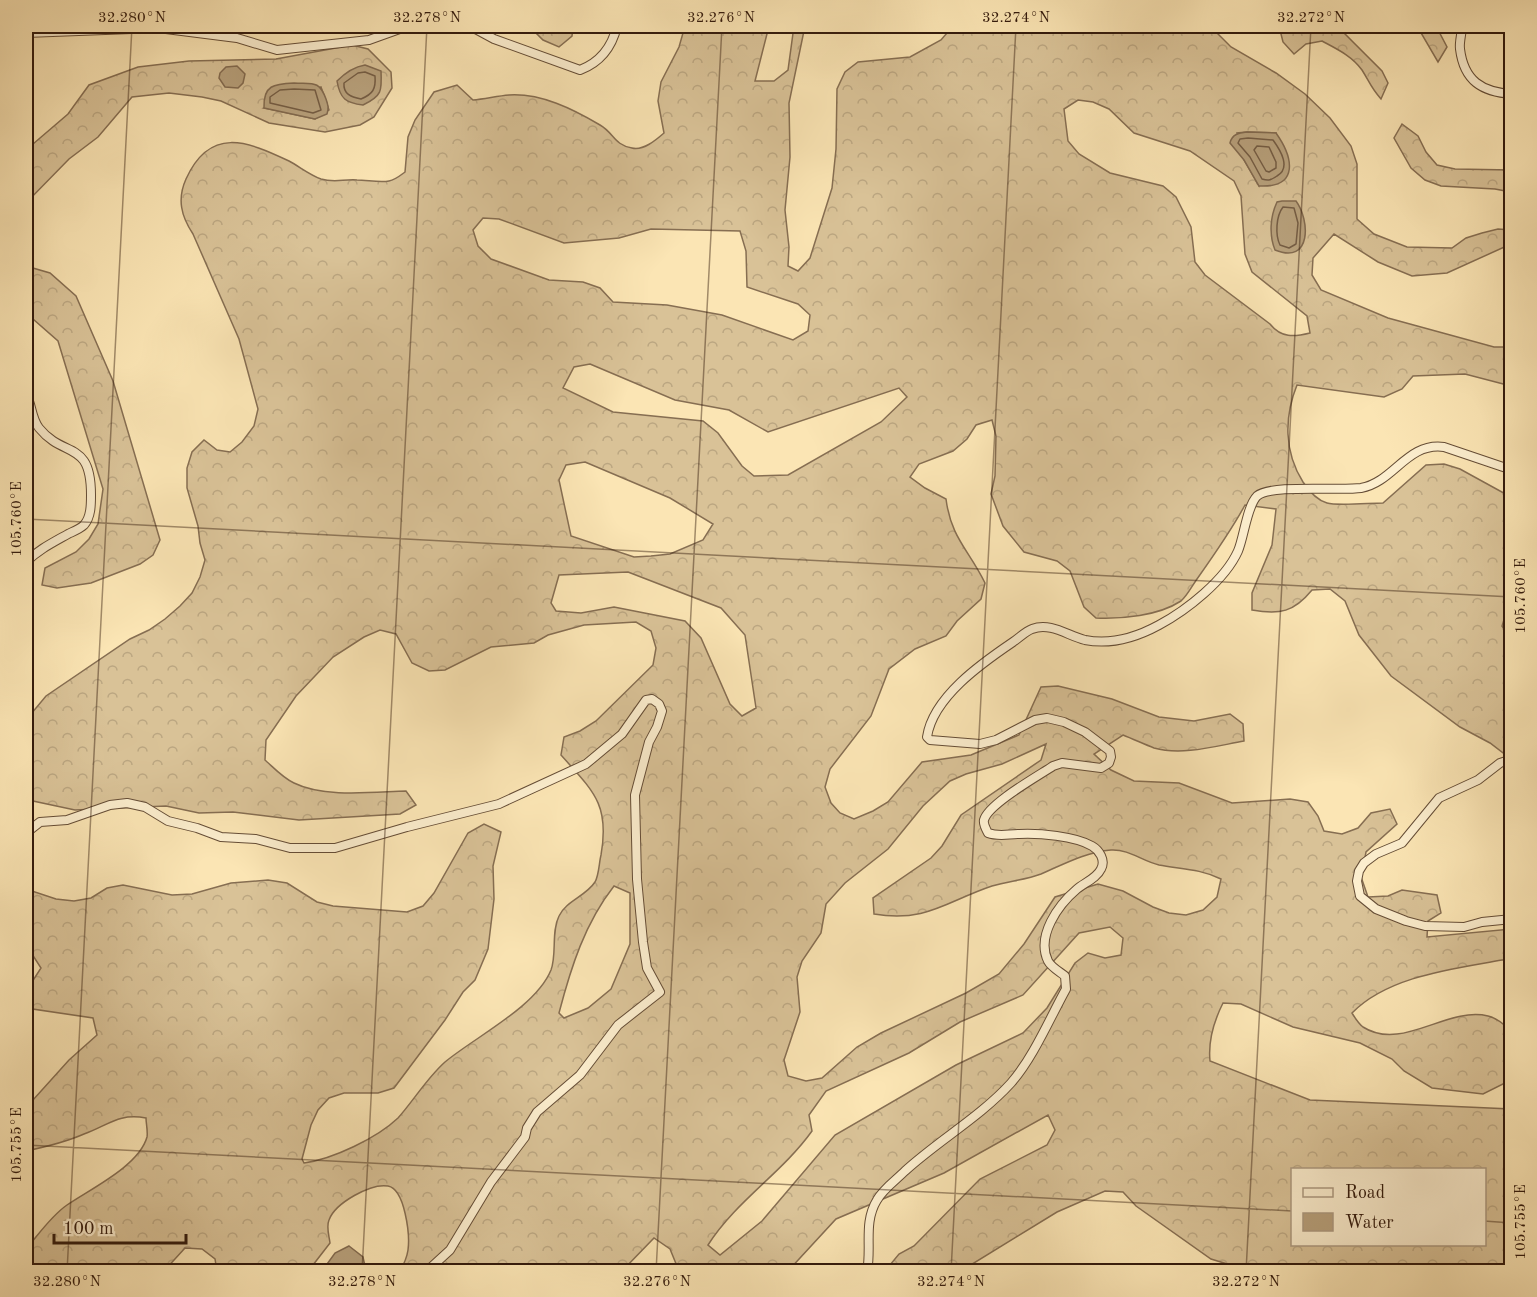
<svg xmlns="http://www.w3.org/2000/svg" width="1537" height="1297" font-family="'Old Standard TT',serif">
<defs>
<pattern id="forest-crowns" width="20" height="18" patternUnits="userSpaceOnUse" patternTransform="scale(1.5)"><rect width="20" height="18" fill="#d9c297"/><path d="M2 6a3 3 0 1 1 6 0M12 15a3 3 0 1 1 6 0" fill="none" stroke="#bba681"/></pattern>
</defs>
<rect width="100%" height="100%" fill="#fbe5b4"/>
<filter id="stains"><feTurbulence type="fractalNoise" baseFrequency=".00333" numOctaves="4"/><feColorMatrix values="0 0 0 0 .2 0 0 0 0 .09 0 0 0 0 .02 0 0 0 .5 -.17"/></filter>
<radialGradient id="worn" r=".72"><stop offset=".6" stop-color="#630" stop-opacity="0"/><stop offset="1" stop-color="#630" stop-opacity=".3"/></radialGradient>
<g fill="url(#forest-crowns)" stroke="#866e52" stroke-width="1.5" fill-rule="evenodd">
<path d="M 529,26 L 573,26 L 572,36 L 559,47 L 543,40 Z"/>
<path d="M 685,26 L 769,26 L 755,81 L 774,81 L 788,70 L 794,26 L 805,26 L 789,103 L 790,157 L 785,210 L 789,247 L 788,266 L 798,271 L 810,258 L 832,188 L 836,149 L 837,89 L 845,72 L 858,62 L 910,57 L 941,40 L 953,26 L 1210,26 L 1231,47 L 1276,73 L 1305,94 L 1330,118 L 1351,146 L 1357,164 L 1357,219 L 1374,234 L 1407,247 L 1452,248 L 1466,238 L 1482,233 L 1498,229 L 1511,230 L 1511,244 L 1447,273 L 1412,276 L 1378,262 L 1334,234 L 1313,258 L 1312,275 L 1321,290 L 1388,318 L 1494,347 L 1511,347 L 1511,386 L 1465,374 L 1413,376 L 1402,389 L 1384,397 L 1297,385 C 1284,417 1284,452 1303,482 C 1309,491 1316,500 1327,503 C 1337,506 1370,503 1383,503 L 1426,465 L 1444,464 L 1460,469 L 1511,497 L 1511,610 L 1507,610 L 1502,626 L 1511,639 L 1511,759 L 1490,743 L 1460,727 L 1391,676 L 1359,635 L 1345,601 L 1330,589 L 1312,590 C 1294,612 1280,615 1252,610 L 1252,593 L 1272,545 L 1276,509 L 1245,505 C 1231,531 1214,555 1197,579 C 1192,586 1187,596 1181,601 C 1158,616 1122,619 1096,618 L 1084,607 L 1070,571 L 1057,561 L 1024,552 L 1003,526 L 991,494 L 995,476 L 996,436 L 992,420 L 976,425 L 967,439 L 953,451 L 919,464 L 910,477 L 925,488 L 946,499 C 951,538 969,550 985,583 L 981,599 L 957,621 L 946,636 L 915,649 L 889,669 L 871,716 L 830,769 L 825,787 L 831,803 L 840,813 L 854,819 L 873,811 L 888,802 L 922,762 L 971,755 L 1019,735 L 1041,687 L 1058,686 L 1112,699 L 1159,717 L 1194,721 L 1230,714 L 1243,724 L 1244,741 C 1216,746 1182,756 1154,748 C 1144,744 1133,739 1123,735 L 1094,754 L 1111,770 L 1134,781 L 1179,783 L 1232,803 L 1290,799 L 1308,802 L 1318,816 L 1324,831 L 1342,834 L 1358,828 L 1371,813 L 1390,809 L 1397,824 L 1366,852 L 1364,863 L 1359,871 L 1368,897 L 1388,896 L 1402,890 L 1437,895 L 1441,913 L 1428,921 L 1427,937 L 1511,929 L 1511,960 L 1502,960 C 1453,969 1388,976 1352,1013 C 1355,1018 1359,1024 1363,1027 C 1402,1052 1447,1006 1488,1016 C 1497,1018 1505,1025 1511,1031 L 1511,1080 L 1483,1094 L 1432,1088 L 1404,1071 L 1392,1059 L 1360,1043 L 1293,1027 L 1241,1004 L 1223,1003 C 1214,1021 1208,1041 1210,1061 L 1310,1100 L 1511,1109 L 1511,1271 L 1250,1271 L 1211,1259 L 1136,1206 L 1123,1192 L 1105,1191 L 1057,1212 L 961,1271 L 885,1271 L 899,1254 L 914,1246 L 980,1179 L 1047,1145 L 1055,1130 L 1048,1115 L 944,1173 L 836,1219 L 788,1271 L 679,1271 L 670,1249 L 654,1238 L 622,1271 L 400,1271 C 404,1264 407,1257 408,1250 C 410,1235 405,1189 388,1186 C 371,1183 335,1203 329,1220 C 326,1227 329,1235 330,1243 L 313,1265 L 310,1271 L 217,1271 L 215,1259 L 202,1249 L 185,1248 L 164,1271 L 26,1271 L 26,1249 C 39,1234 51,1216 67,1205 C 90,1189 139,1166 147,1137 C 148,1132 146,1123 146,1118 C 118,1113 109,1125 84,1134 C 66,1142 45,1147 26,1151 L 26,1105 L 33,1100 L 69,1060 L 97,1035 L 93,1018 L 26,1008 L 26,982 L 32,982 L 41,968 L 32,954 L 26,950 L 26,889 L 56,899 L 74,901 L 91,898 L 107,888 L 123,885 L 172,895 L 192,894 L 231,883 L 268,880 L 287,883 L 317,902 L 333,906 L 407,912 L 423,906 L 434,893 L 468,833 L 484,824 L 501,832 L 493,866 L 494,899 L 488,949 L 475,980 L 463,992 L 445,1020 L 394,1088 L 378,1093 L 344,1093 L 329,1098 L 318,1110 L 311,1125 L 302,1159 L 304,1163 C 333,1159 377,1138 398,1118 C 414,1100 427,1078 445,1062 C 475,1037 536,1007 551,970 C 557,954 551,932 559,916 C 566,901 586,896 595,882 C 599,875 599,863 601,855 C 610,804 593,791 561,755 L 564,737 L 580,731 L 596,721 L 653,665 L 656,648 L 651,631 L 636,622 L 584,625 L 548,635 L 534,643 L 491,647 L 445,670 L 429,671 L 412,663 L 396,634 L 380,630 L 364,637 L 333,657 L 296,696 L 266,740 L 265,760 C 274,768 283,778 294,783 C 324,798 373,792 406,791 L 416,805 L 400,814 L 299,820 L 233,812 L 199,813 L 166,806 L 75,810 L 33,801 L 26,796 L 26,720 L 46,696 L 130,639 L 149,630 L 165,619 L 180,606 L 192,593 L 200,577 L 205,560 L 200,543 L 198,526 L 187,488 L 187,468 L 192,452 L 204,440 L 217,450 L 230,452 L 242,442 L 254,426 L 258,409 L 239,339 L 193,234 C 181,216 177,199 186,179 C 210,126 247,141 289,161 C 300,167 310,175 321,179 C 334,183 344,179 357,180 C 367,180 380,183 389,181 C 395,180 401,175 405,172 L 408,137 L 415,120 L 434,92 L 457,85 L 473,100 C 485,99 497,96 509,95 C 541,93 573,109 600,125 C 614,133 614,145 632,148 C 643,151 656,140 664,133 L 658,101 L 661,82 L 679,47 ZM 1078,100 L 1093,102 L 1109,109 L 1134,133 L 1190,151 L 1234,181 L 1241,196 L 1245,254 L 1252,272 L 1307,316 L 1310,333 C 1294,337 1281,338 1270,324 L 1205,275 L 1195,262 L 1191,227 L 1176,197 L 1163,186 L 1110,173 L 1079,154 L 1068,141 L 1064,109 ZM 1247,132 L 1276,133 L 1259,186 L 1244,160 L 1237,133 ZM 483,218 L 499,219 L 564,243 L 619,238 L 651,229 L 740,231 L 746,251 L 747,287 L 798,304 L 810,315 L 808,331 L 793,340 L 722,315 L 667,305 L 613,302 L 600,288 L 583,282 L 549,280 L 491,259 L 478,246 L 473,230 ZM 590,364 L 675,400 L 729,410 L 768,432 L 899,388 L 907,397 L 881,422 L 788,475 L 754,476 L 742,466 L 718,433 L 703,421 L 613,412 L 563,388 L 574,367 ZM 585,462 L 670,498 L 713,524 L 703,540 L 670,554 L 651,556 L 634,557 L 571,536 L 559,480 L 566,465 ZM 628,572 L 721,608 L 745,635 L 756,708 L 742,716 L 730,704 L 701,638 L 685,621 L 614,607 L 581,613 L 556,611 L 551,603 L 559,575 ZM 1046,744 L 1041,760 L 961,815 L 942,846 L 931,858 L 873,898 L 874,914 C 926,923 947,901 992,886 C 1008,881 1026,880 1041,874 C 1064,864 1086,852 1111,850 C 1129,849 1142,861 1159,865 C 1181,869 1201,869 1221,879 L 1217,897 L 1203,910 L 1186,915 L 1169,913 L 1153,907 L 1123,891 L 1098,884 L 1055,897 L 1024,944 L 999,974 L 966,993 L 881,1033 L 857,1047 L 822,1078 L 806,1081 L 788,1076 L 784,1060 L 800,1012 L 797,977 L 802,961 L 821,933 L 826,904 L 845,883 L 888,849 L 923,806 L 950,781 L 966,774 L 1002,764 ZM 614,886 L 630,893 L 630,944 L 611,989 L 588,1008 L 564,1018 L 559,1013 C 571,967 585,923 614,886 ZM 1110,927 L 1123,938 L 1121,955 L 1105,958 L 1088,953 L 1075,963 L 1047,1008 L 1023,1033 L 956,1065 L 835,1135 L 762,1221 L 720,1255 L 708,1245 C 736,1201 782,1173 812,1131 L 809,1115 L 826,1091 L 909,1053 L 960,1022 L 1023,995 L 1079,933 ZM 1292,1170 L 1484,1170 L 1484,1244 L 1292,1244 Z"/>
<path d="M 1279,26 L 1337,26 L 1382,71 L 1388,83 L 1381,99 C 1371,88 1369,81 1362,70 C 1352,56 1337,49 1322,41 L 1306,44 L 1294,54 L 1283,42 Z"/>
<path d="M 1417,26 L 1436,26 L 1447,47 L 1438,62 Z"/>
<path d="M 352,45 L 368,49 L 391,72 L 392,88 L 374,117 L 360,125 L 325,132 L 269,123 L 221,101 L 202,97 L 169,93 L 132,97 L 98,137 L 69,159 L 26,203 L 26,150 L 68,114 L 89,85 L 138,67 L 189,61 L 276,59 ZM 321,87 L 329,110 L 315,119 L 264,108 Z"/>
<path d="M 1402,124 L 1418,136 L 1426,152 L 1437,165 L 1455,169 L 1511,170 L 1511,192 L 1495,189 L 1441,186 L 1425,180 L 1411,168 L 1394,138 Z"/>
<path d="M 26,266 L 50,273 L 76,296 L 113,381 L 160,540 L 153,555 L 140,564 L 91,583 L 57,588 L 42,585 L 45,568 L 76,552 L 89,539 L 98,524 L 103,489 L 58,341 L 33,319 L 26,308 Z"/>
</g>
<g fill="#b7a07b" stroke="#826a4f" stroke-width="1.5">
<path d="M 365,65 L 381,71 C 382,91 382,96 363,105 C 346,103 340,99 337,81 C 345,73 353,67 365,65 Z"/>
<path d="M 237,66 L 245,74 L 243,83 L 238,88 L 225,87 L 219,78 L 220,73 L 226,67 Z"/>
<path d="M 294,83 C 313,84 319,80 326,99 C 328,105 329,108 327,114 L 315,119 L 264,108 C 263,85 274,84 294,83 Z"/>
<path d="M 1247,132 L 1276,133 C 1293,157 1300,188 1259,186 L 1244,160 L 1230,143 C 1232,134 1239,133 1247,132 Z"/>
<path d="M 1282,201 L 1296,201 C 1310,220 1312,265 1275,250 C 1269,235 1270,217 1277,202 Z"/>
<path d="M 349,1246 L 363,1257 L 366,1271 L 322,1271 L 335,1253 Z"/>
</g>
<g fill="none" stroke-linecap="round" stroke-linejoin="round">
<g stroke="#755d44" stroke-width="1.5">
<path d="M 365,72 L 375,76 C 376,89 373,94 361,99 C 351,97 343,94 344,83 L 358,73 Z"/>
<path d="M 294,89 L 315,90 L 321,110 L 313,113 L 270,103 L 270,97 L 280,90 Z"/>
<path d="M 1248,138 L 1273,140 C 1281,151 1291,168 1277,176 C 1271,180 1269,181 1262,179 L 1250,157 L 1238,143 L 1240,139 Z"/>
<path d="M 1257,146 L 1269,147 L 1276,162 L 1276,168 L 1269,172 L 1266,171 L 1254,150 Z"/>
<path d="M 1283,207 L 1294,208 L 1298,223 L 1296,244 L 1289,248 L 1280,245 C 1275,235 1276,216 1283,207 Z"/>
</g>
<defs>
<g id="street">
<path d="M 470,26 L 494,39 L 580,70 C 601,62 612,47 617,26"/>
<path d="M 1462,26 C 1462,33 1459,42 1460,49 C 1464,81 1482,92 1512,94"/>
<path d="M 26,33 L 158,28 L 237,38 L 277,50 L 369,40 L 408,26"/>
<path d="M 26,394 C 32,404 31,418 39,428 C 64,459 91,439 91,495 C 91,505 91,517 84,525 C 80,529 72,532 68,534 C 52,543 38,550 26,562"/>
<path d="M 1512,759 L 1500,763 L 1478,780 L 1439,798 L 1402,843 L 1376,854 L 1364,863 L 1359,871 L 1357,881 L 1360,896 L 1376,909 L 1406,921 L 1425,926 L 1464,927 L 1482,922 L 1512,919"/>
<path d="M 26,833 L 40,822 L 67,820 L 110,805 L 127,803 L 145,807 L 168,821 L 197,828 L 221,837 L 256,839 L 290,848 L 335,848 L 407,827 L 499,804 L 586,764 L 622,734 L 646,700 L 652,699 L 659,704 L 662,711 L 657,727 L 649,742 L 635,795 L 637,879 L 643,942 L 647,968 L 660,992 L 618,1025 L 580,1075 L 537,1112 L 527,1128 L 525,1137 L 491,1182 L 450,1250 L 426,1272"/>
<path d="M 867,1272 C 872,1247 863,1223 877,1200 C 883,1189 896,1180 905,1171 C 939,1140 980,1117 1011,1083 C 1033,1058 1050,1018 1066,989 L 1065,976 C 1060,972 1051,967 1048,961 C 1036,936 1058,905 1077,889 C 1084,883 1097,878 1101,869 C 1106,860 1099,850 1092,846 C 1075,836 1039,833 1019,834 C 1008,834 999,837 988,833 C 986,829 983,824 984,820 C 988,804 1038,776 1053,766 L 1062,763 L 1101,768 L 1109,763 L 1111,757 L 1110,751 L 1085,732 L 1064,722 L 1047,718 L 1035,720 L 996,740 L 980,744 L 930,740 L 927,737 C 933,697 982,663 1013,642 C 1019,638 1026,631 1032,629 C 1051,622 1068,636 1085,640 C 1110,645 1137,637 1159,625 C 1187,610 1225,580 1238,551 C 1244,537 1247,506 1257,496 C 1270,484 1340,491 1361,488 C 1394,482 1407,442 1444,447 L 1512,470"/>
</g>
</defs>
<use href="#street" stroke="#654d36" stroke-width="10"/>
<use href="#street" stroke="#fceece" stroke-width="8"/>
</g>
<path fill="none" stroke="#331a0c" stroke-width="1.5" stroke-opacity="0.45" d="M 26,519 L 1512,597M 26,1145 L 1292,1211M 1484,1221 L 1512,1223M 67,1272 L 132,26M 362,1272 L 427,26M 656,1272 L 722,26M 951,1272 L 1016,26M 1246,1272 L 1311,26"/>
<rect width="1537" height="1297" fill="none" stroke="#fbe5b4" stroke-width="66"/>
<rect x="1291" y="1168" width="195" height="78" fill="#fceece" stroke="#ac9980" stroke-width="1.5"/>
<rect x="1303" y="1188" width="30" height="9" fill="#fceece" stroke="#ac9980" stroke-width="1.5"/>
<text x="1345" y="1198" font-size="18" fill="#331a0c">Road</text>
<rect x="1303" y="1213" width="30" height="18" fill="#b7a07b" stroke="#ac9980" stroke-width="1.5"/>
<text x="1345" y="1228" font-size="18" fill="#331a0c">Water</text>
<path d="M54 1234v9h132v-9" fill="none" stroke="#331a0c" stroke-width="3"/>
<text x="63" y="1234" font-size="18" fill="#331a0c" stroke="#fceece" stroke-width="4.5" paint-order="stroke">100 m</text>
<rect x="33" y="33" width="1471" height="1231" fill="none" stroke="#331a0c" stroke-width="2"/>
<g font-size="15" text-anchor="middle" fill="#331a0c">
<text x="132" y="22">32.280°N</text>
<text x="427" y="22">32.278°N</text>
<text x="721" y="22">32.276°N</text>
<text x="1016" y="22">32.274°N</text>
<text x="1311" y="22">32.272°N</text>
<text transform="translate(16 519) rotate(-90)" y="5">105.760°E</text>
<text transform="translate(1520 596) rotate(-90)" y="5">105.760°E</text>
<text transform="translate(16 1145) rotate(-90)" y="5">105.755°E</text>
<text transform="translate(1520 1222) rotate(-90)" y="5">105.755°E</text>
<text x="67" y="1286">32.280°N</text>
<text x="362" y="1286">32.278°N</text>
<text x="657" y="1286">32.276°N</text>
<text x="951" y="1286">32.274°N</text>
<text x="1246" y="1286">32.272°N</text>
</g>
<rect width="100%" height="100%" filter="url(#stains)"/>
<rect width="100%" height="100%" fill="url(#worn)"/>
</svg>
